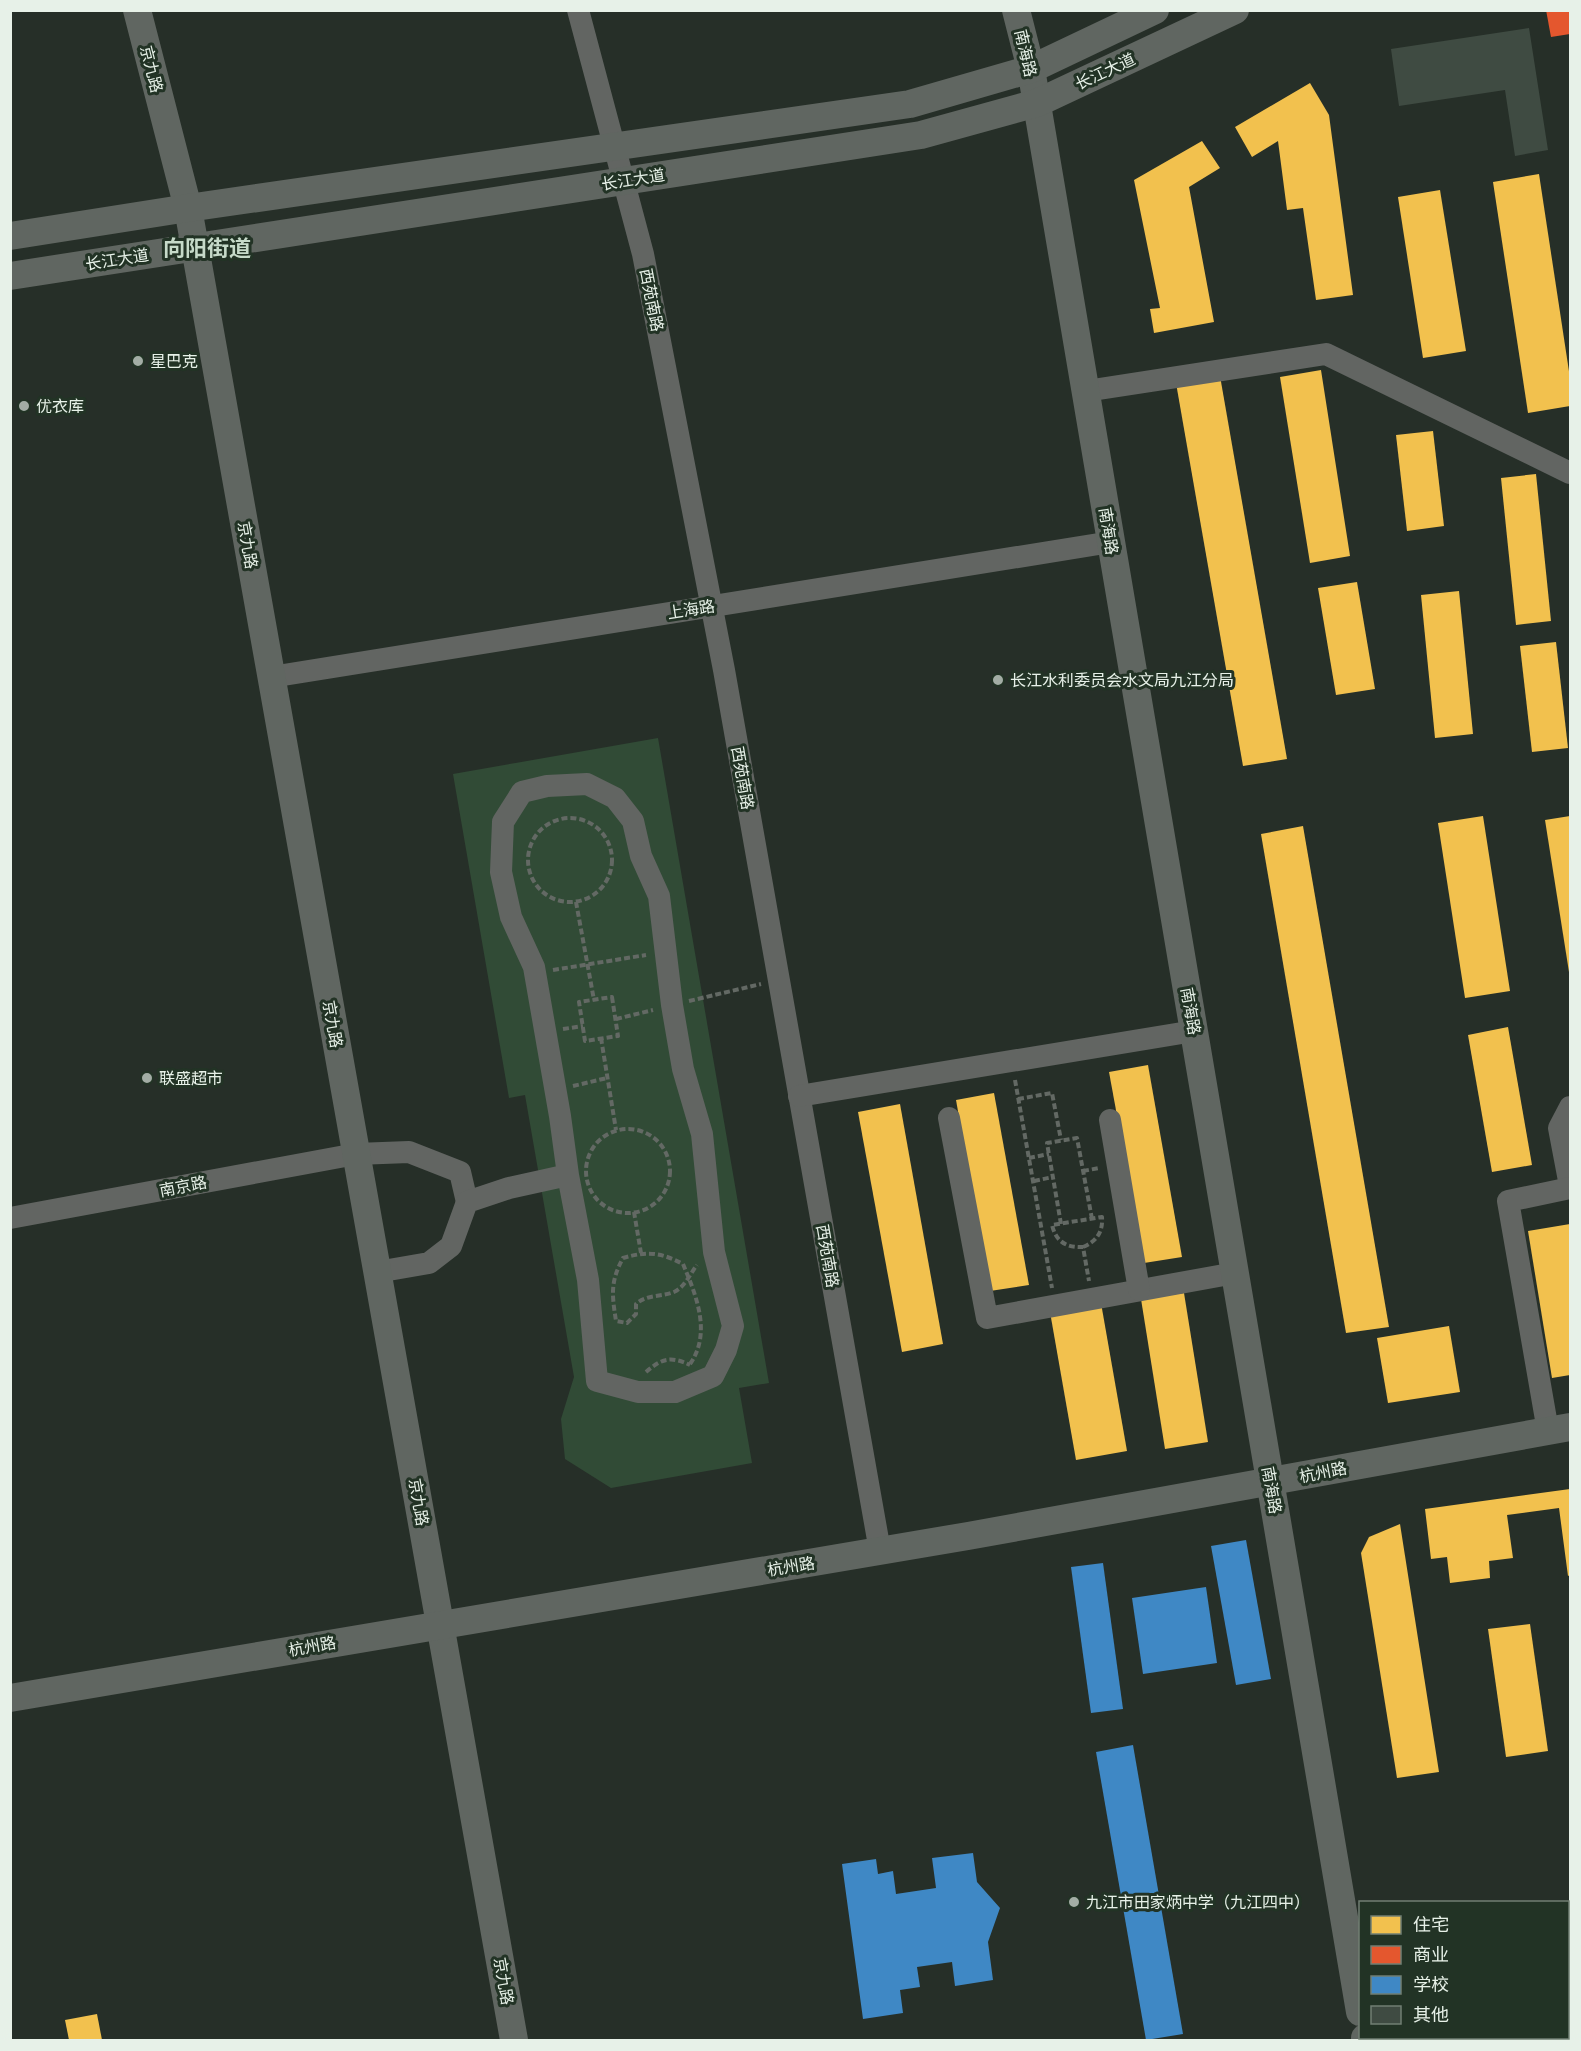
<svg xmlns="http://www.w3.org/2000/svg" width="1581" height="2051" font-family="'Libre Baskerville','Noto Sans SC',serif">
<rect width="100%" height="100%" fill="#262f28"/>
<path fill="#314b36" d="M 658,738 L 769,1383 L 739,1388 L 752,1463 L 611,1488 L 565,1459 L 561,1419 L 574,1377 L 525,1095 L 509,1098 L 453,774 Z"/>
<g fill="#f2c14e">
<path d="M 1310,83 L 1329,115 L 1353,295 L 1316,300 L 1303,208 L 1287,210 L 1278,141 L 1252,157 L 1235,127 Z"/>
<path d="M 1202,141 L 1220,168 L 1189,187 L 1214,322 L 1154,333 L 1150,309 L 1160,308 L 1134,180 Z"/>
<path d="M 1539,174 L 1570,378 L 1570,406 L 1528,413 L 1493,182 Z"/>
<path d="M 1440,190 L 1466,351 L 1423,358 L 1398,197 Z"/>
<path d="M 1321,370 L 1350,556 L 1310,563 L 1280,377 Z"/>
<path d="M 1220,376 L 1287,759 L 1243,766 L 1176,383 Z"/>
<path d="M 1433,431 L 1444,526 L 1407,531 L 1396,435 Z"/>
<path d="M 1536,474 L 1551,621 L 1516,625 L 1501,478 Z"/>
<path d="M 1357,582 L 1375,689 L 1336,695 L 1318,588 Z"/>
<path d="M 1459,591 L 1473,734 L 1435,738 L 1421,595 Z"/>
<path d="M 1556,642 L 1568,748 L 1532,752 L 1520,646 Z"/>
<path d="M 1483,816 L 1510,991 L 1465,998 L 1438,823 Z"/>
<path d="M 1570,816 L 1570,971 L 1569,972 L 1545,820 Z"/>
<path d="M 1303,826 L 1389,1327 L 1346,1333 L 1261,834 Z"/>
<path d="M 1508,1027 L 1532,1165 L 1492,1172 L 1468,1035 Z"/>
<path d="M 1148,1065 L 1182,1257 L 1144,1263 L 1109,1072 Z"/>
<path d="M 994,1093 L 1029,1285 L 990,1291 L 956,1100 Z"/>
<path d="M 900,1104 L 943,1344 L 902,1352 L 858,1112 Z"/>
<path d="M 1570,1224 L 1570,1375 L 1552,1378 L 1528,1231 Z"/>
<path d="M 1184,1293 L 1208,1442 L 1165,1449 L 1141,1299 Z"/>
<path d="M 1101,1303 L 1127,1451 L 1076,1460 L 1050,1312 Z"/>
<path d="M 1449,1326 L 1460,1392 L 1388,1403 L 1377,1338 Z"/>
<path d="M 1570,1489 L 1570,1575 L 1568,1576 L 1559,1508 L 1507,1515 L 1513,1558 L 1489,1561 L 1490,1578 L 1450,1583 L 1447,1557 L 1431,1559 L 1425,1509 Z"/>
<path d="M 1400,1524 L 1439,1772 L 1397,1778 L 1361,1553 L 1369,1537 Z"/>
<path d="M 1530,1624 L 1548,1751 L 1506,1757 L 1488,1629 Z"/>
<path d="M 97,2014 L 102,2040 L 69,2040 L 65,2020 Z"/>
</g>
<path fill="#e4572e" d="M 1546,10 L 1570,10 L 1570,34 L 1551,37 Z"/>
<g fill="#3f88c5">
<path d="M 1246,1540 L 1271,1679 L 1236,1685 L 1211,1546 Z"/>
<path d="M 1103,1563 L 1123,1709 L 1091,1713 L 1071,1567 Z"/>
<path d="M 1206,1587 L 1217,1663 L 1143,1674 L 1132,1598 Z"/>
<path d="M 1133,1745 L 1183,2034 L 1146,2040 L 1096,1752 Z"/>
<path d="M 973,1853 L 977,1882 L 1000,1908 L 988,1942 L 993,1980 L 955,1986 L 952,1962 L 917,1967 L 920,1987 L 900,1990 L 903,2013 L 863,2019 L 842,1864 L 876,1859 L 878,1874 L 893,1871 L 896,1894 L 936,1888 L 932,1858 Z"/>
</g>
<path fill="#3f4b42" d="M 1529,28 L 1548,150 L 1515,156 L 1505,90 L 1399,106 L 1391,49 Z"/>
<g fill="none" stroke-linecap="round" stroke-linejoin="round">
<g stroke="#636964" stroke-width="4" stroke-dasharray="6 3" stroke-linecap="butt">
<circle cx="570" cy="860" r="42"/>
<path d="M 576,902 L 594,1000"/>
<path d="M 553,970 L 646,955"/>
<path d="M 612,997 L 618,1036 L 585,1041 L 579,1002 Z"/>
<path d="M 689,1001 L 761,984"/>
<path d="M 616,1019 L 653,1010"/>
<path d="M 563,1029 L 583,1026"/>
<path d="M 601,1038 L 616,1130"/>
<path d="M 1015,1080 L 1052,1288"/>
<path d="M 573,1086 L 607,1078"/>
<path d="M 1018,1099 L 1052,1093 L 1061,1140"/>
<circle cx="628" cy="1171" r="42"/>
<path d="M 1029,1158 L 1049,1154"/>
<path d="M 1083,1171 L 1099,1168"/>
<path d="M 1034,1181 L 1053,1177"/>
<path d="M 634,1212 L 641,1253"/>
<path d="M 1061,1224 L 1047,1143 L 1077,1138 L 1092,1219"/>
<path d="M 1083,1247 C 1097,1241 1103,1232 1102,1217 L 1052,1225 C 1056,1242 1067,1248 1083,1247 L 1089,1281"/>
<path d="M 690,1364 C 712,1333 696,1295 683,1264 C 660,1252 647,1251 623,1258 C 610,1282 612,1295 616,1321 L 627,1323 L 636,1314 L 636,1304 C 647,1294 662,1297 674,1292 C 685,1287 690,1274 697,1265"/>
<path d="M 646,1372 C 662,1358 671,1356 690,1365"/>
</g>
<g stroke="#626562" stroke-width="22">
<path d="M 578,10 L 643,254 L 724,670 L 880,1551"/>
<path d="M 1086,391 L 1326,354 L 1570,473"/>
<path d="M 271,677 L 1111,542"/>
<path d="M 799,1096 L 1194,1031"/>
<path d="M 1570,1107 L 1559,1128 L 1570,1186"/>
<path d="M 949,1118 L 987,1318 L 1235,1273"/>
<path d="M 1110,1120 L 1139,1290"/>
<path d="M 10,1218 L 356,1154 L 409,1152 L 460,1172 L 467,1202"/>
<path d="M 377,1272 L 429,1263 L 451,1246 L 467,1202 L 509,1188 L 568,1175 L 588,1280 L 597,1381 L 638,1392 L 675,1392 L 713,1376 L 726,1350 L 733,1326 L 714,1252 L 702,1134 L 683,1069 L 672,1005 L 659,896 L 641,856 L 633,821 L 615,798 L 587,784 L 547,786 L 522,792 L 503,822 L 501,872 L 511,917 L 534,967 L 560,1116 L 568,1175"/>
<path d="M 1548,1431 L 1508,1201 L 1570,1188"/>
</g>
<g stroke="#606661" stroke-width="28">
<path d="M 137,10 L 188,208 L 514,2040"/>
<path d="M 1016,10 L 1031,69 L 1360,2012"/>
<path d="M 10,236 L 188,208 L 910,104 L 1031,69 L 1155,10"/>
<path d="M 10,276 L 921,135 L 1037,103 L 1235,10"/>
<path d="M 10,1698 L 968,1536 L 1570,1427"/>
<path d="M 1365,2038 L 1365,2040"/>
</g>
</g>
<g fill="#a3ada5" stroke="#223325" stroke-width="2">
<circle cx="138" cy="361" r="6"/>
<circle cx="24" cy="406" r="6"/>
<circle cx="998" cy="680" r="6"/>
<circle cx="147" cy="1078" r="6"/>
<circle cx="1074" cy="1902" r="6"/>
</g>
<g text-anchor="middle" dominant-baseline="central" stroke-width="6" stroke-linejoin="round" paint-order="stroke">
<g font-size="16" fill="#e7f1e8" stroke="#223325">
<text transform="translate(1026 53) rotate(77)">南海路</text>
<text transform="translate(152 69) rotate(76)">京九路</text>
<text transform="translate(1105 71) rotate(-25)">长江大道</text>
<text transform="translate(633 179) rotate(-9)">长江大道</text>
<text transform="translate(117 259) rotate(-9)">长江大道</text>
<text transform="translate(652 300) rotate(79)">西苑南路</text>
<text transform="translate(1109 531) rotate(81)">南海路</text>
<text transform="translate(248 545) rotate(80)">京九路</text>
<text transform="translate(691 609) rotate(-9)">上海路</text>
<text transform="translate(743 778) rotate(80)">西苑南路</text>
<text transform="translate(1191 1011) rotate(80)">南海路</text>
<text transform="translate(333 1024) rotate(80)">京九路</text>
<text transform="translate(183 1186) rotate(-11)">南京路</text>
<text transform="translate(828 1256) rotate(80)">西苑南路</text>
<text transform="translate(1323 1472) rotate(-11)">杭州路</text>
<text transform="translate(1272 1490) rotate(80)">南海路</text>
<text transform="translate(419 1502) rotate(80)">京九路</text>
<text transform="translate(791 1566) rotate(-9)">杭州路</text>
<text transform="translate(312 1646) rotate(-10)">杭州路</text>
<text transform="translate(504 1981) rotate(80)">京九路</text>
</g>
<g font-size="16" fill="#e7f1e8" stroke="#223325" text-anchor="start">
<text x="150" y="361">星巴克</text>
<text x="36" y="406">优衣库</text>
<text x="1010" y="680">长江水利委员会水文局九江分局</text>
<text x="159" y="1078">联盛超市</text>
<text x="1086" y="1902">九江市田家炳中学（九江四中）</text>
</g>
<g font-size="22" font-weight="bold" fill="#c6dac9" stroke="#223325">
<text x="207" y="248">向阳街道</text>
</g>
</g>
<rect width="1581" height="2051" fill="none" stroke="#e7f1e8" stroke-width="24"/>
<rect x="1359" y="1901" width="210" height="138" fill="#223325" stroke="#717f73" stroke-width="1.5"/>
<rect x="1371" y="1916" width="30" height="18" fill="#f2c14e" stroke="#717f73" stroke-width="1.5"/>
<text x="1413" y="1931" font-size="18" fill="#e7f1e8">住宅</text>
<rect x="1371" y="1946" width="30" height="18" fill="#e4572e" stroke="#717f73" stroke-width="1.5"/>
<text x="1413" y="1961" font-size="18" fill="#e7f1e8">商业</text>
<rect x="1371" y="1976" width="30" height="18" fill="#3f88c5" stroke="#717f73" stroke-width="1.5"/>
<text x="1413" y="1991" font-size="18" fill="#e7f1e8">学校</text>
<rect x="1371" y="2006" width="30" height="18" fill="#3f4b42" stroke="#717f73" stroke-width="1.5"/>
<text x="1413" y="2021" font-size="18" fill="#e7f1e8">其他</text>
</svg>
